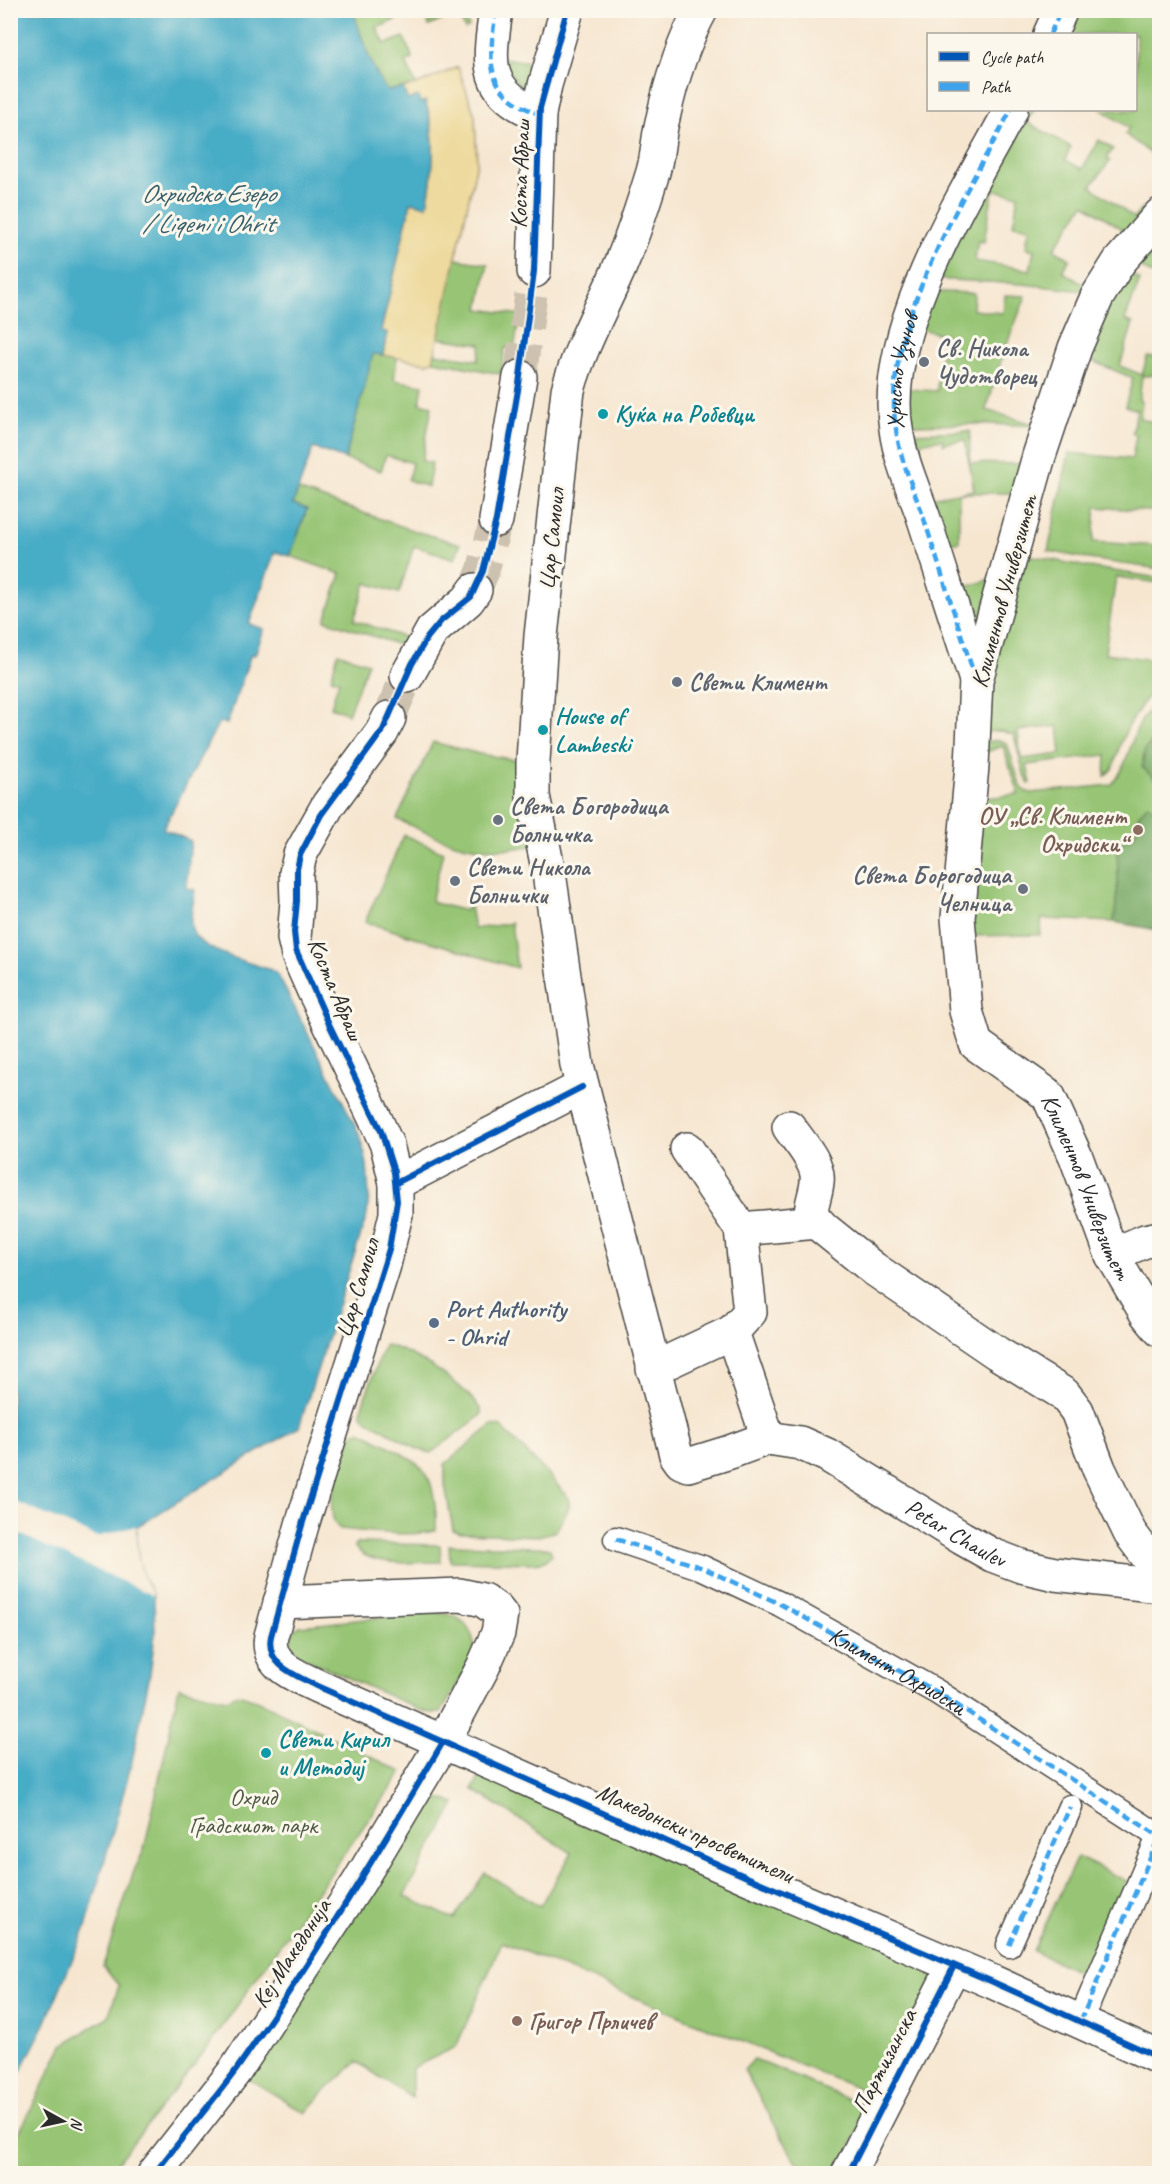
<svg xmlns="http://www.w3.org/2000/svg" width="1170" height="2184" font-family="Caveat,sans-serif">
<rect width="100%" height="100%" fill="#fbf7ec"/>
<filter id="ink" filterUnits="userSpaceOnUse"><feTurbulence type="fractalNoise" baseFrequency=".0167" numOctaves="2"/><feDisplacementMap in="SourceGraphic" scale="12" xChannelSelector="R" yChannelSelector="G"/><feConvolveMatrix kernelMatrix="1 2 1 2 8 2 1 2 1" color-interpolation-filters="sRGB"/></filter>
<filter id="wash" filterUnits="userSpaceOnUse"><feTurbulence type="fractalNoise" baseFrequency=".008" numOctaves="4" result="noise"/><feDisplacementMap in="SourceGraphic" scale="24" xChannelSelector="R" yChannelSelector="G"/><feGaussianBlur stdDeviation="1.35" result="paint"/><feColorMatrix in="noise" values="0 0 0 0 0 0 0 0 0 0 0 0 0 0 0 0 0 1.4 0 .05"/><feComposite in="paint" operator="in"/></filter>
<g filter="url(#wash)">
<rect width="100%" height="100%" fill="#f6e6d0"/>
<g fill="#97c574" stroke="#617850" stroke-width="1.5" fill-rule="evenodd">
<path d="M 353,11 L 416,11 L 377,28 L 385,44 L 404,37 L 413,59 L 406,62 L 416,85 L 387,91 C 370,68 362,37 353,11 Z"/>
<path d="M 422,11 L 434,11 L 436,15 L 451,11 L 465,11 L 469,27 L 465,29 L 458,13 L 429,26 Z"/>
<path d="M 1068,11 L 1159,11 L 1159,160 L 1125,134 L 1129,128 L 1102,110 L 1136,110 L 1136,34 L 1057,34 Z"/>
<path d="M 496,57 L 544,64 L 531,99 Z"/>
<path d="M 1019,110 L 1034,110 L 1027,122 L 1071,147 L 1065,160 L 1082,169 L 1099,140 L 1113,149 L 1107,158 L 1110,161 L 1091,186 L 1134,218 L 1142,208 L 1146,211 L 1156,197 L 1155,195 L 1159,188 L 1159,203 L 1092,292 L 1022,284 L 934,279 ZM 993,190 L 1018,195 L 1013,225 L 1029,228 L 1026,248 L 1034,250 L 1030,270 L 975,261 L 978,241 L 984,242 ZM 1084,204 L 1127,232 L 1090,289 L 1062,271 L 1070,259 L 1054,249 Z"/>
<path d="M 1159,227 L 1159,278 L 1129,261 Z"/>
<path d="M 455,259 L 488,264 L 479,309 L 520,315 L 514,349 L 505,348 L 501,374 L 433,361 L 434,353 L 478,360 L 481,344 L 438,338 Z"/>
<path d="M 1122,270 L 1140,280 L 1125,320 L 1133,323 L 1120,366 L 1142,375 L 1147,357 L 1159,357 L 1159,375 L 1142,376 L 1139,400 L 1142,402 L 1140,419 L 1159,423 L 1157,462 L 1160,462 L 1159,512 L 1096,507 L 1093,542 L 1159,546 L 1159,569 L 1089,559 L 1048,551 L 1069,453 L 1132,459 L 1136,435 L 1132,433 L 1137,410 L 1125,406 L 1133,378 L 1082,357 Z"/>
<path d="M 943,292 L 974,293 L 973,310 L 1003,313 L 1005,295 L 1026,296 L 1004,351 L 986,410 L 1040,426 L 988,424 L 905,425 L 906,389 L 937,391 L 939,364 L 946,335 L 915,328 L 936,293 Z"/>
<path d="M 373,353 L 397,358 L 394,380 L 423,385 L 420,403 L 432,406 L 422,461 L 432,463 L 428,487 L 408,480 L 412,463 L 386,455 L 381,471 L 345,459 Z"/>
<path d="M 970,431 L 970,463 L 1028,464 L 1021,493 L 959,493 L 959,542 L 938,542 L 924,499 L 906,433 ZM 942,439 L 943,444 L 965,440 L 974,490 L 924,499 L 914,444 Z"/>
<path d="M 298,490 L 415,531 L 460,544 L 455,559 L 414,546 L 399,593 L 366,583 L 354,620 L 418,642 L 414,650 L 325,620 L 341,574 L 290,556 L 307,509 L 293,504 Z"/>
<path d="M 1019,553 L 1087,567 L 1159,578 L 1159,583 L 1116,577 L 1105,653 L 1153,660 L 1156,644 L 1159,645 L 1160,678 L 1129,724 L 1120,745 L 1113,768 L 1105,776 L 1106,755 L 1027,765 L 1031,783 L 1029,783 L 1025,778 L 1014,735 L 1002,731 L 983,732 L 986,681 ZM 1058,726 L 1061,754 L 1021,759 L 1018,731 Z"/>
<path d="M 991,579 L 979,632 L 954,591 Z"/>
<path d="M 338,653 L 368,663 L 348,714 L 331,707 L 339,680 L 331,678 Z"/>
<path d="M 1159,701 L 1159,930 L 1114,922 L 1042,919 L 1040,935 L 967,936 L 980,799 L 1019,794 L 1003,746 L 983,753 L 983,742 L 1000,740 L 1007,743 L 1020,785 L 1025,791 L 1031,793 L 1111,785 C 1135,760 1127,724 1159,701 Z"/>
<path d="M 433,742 L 480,754 L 528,762 L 537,845 C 479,856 449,844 397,819 Z"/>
<path d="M 404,835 L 443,852 L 431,902 L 466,911 L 469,900 L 474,929 L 511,923 L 517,968 L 365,922 Z"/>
<path d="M 384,1345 C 408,1347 474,1390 482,1413 L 479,1417 L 431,1453 L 417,1449 L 364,1418 L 361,1413 L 362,1406 Z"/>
<path d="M 492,1425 L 501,1427 L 550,1476 L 569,1499 L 569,1507 L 556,1531 L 539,1536 L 461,1533 L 453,1530 L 445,1485 L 445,1464 Z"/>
<path d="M 360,1431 C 379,1442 411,1454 424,1471 C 434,1481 437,1516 436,1530 C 418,1538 361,1531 340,1529 C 319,1513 344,1458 351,1437 L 355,1432 Z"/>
<path d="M 358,1543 L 440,1545 L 441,1562 C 417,1562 369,1568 354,1546 Z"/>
<path d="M 449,1545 L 539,1547 L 550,1549 L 552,1555 L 545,1561 L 534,1563 L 450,1561 Z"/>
<path d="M 431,1612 C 459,1613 474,1624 475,1654 L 441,1713 L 431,1713 L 420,1710 L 311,1661 C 296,1654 287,1648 292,1631 L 300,1626 Z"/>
<path d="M 179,1687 L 226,1699 L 238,1694 L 256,1700 L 402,1772 L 208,2047 L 109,2173 L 11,2173 L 11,2149 L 63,2045 L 108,2017 L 119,1986 L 103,1966 L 134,1871 L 144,1850 Z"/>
<path d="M 489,1763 L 949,1965 L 882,2098 L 689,2020 L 502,1942 L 456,2047 L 412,2068 L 412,2098 L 357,2062 L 323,2093 L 306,2113 L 235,2071 L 415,1789 L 455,1804 L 404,1896 L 454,1919 L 485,1873 L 540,1906 L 572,1853 L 472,1789 Z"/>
<path d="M 1077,1857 L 1127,1881 L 1083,1974 L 1033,1951 Z"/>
<path d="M 754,2059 L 869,2108 L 839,2173 L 802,2173 L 744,2070 Z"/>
</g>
<g fill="#79aa66" stroke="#526a48" stroke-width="1.5">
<path d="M 1158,736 L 1160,736 L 1159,783 L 1142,767 L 1145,749 Z"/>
<path d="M 1148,804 L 1159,813 L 1159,930 L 1114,922 L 1118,881 L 1117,846 L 1135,834 L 1139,814 Z"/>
</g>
<path fill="#eeda9e" stroke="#8c8264" stroke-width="1.5" d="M 458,67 L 475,116 L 477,163 L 433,361 L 427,363 L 383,355 L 387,333 L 381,331 L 411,202 L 430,190 C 434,160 436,130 425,101 L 420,103 L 408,100 L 403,88 L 416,85 Z"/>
<path fill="#47acc6" stroke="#396c78" stroke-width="1.5" d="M 11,11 L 353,11 C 362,37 370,68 387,91 L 403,88 L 408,100 L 418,96 L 420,103 L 425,101 C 437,136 434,170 427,206 L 411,202 L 381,331 L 387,332 L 383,355 L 373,354 L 345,459 L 313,448 L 293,504 L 307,509 L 290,556 L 275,552 L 249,624 L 264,629 L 255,655 L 251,654 L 227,724 L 219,722 L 163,829 L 191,841 L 186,888 L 195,890 C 194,903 188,920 193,932 C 199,950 254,964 271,970 L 278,975 L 360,1135 L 367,1164 L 369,1196 L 367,1215 L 299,1427 L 136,1527 L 138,1558 L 144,1579 L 154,1596 L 155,1634 L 150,1674 L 131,1766 L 86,1927 L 45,2024 L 11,2090 Z"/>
<path fill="#f6e6d0" d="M 11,1500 L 97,1537 L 136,1526 L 138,1558 L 144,1579 L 154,1596 L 11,1530 Z"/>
</g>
<g filter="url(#ink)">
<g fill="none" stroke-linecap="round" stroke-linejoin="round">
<g stroke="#cdc1af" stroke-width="33" stroke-dasharray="33 16" stroke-linecap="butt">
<path d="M 520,377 L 534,271"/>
<path d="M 475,590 L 483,571 L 496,520"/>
<path d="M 389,718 L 407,676"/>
</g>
<defs>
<g id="pedestrian">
<path id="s1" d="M 616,1539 L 703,1568 L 780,1604 L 937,1692 L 1160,1837"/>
<path d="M 1009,1945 L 1070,1807"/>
<path d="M 1080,2022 L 1159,1837"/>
</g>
<g id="minor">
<path d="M 496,10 C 489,61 482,92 539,114"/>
<path id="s2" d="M 701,10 C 683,43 671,81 663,118 C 658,136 658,155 653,172 C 642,208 630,246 614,280 C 597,317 579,351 568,390 L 541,636 L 533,761 L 533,796 L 549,873 L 577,1065 L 676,1455 L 681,1462 L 688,1465 L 730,1452 L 768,1438 L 800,1443 L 827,1455 L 962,1538 L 992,1555 L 1021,1566 L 1055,1574 L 1160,1586"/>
<path d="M 1050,34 L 1061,10"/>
<path id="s3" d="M 1160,215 L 1119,262 L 1097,297 L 1075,348 L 1039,456 L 976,680 L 972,766 L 958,918 L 966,1011 L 976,1044 L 1048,1095 L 1076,1157 L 1112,1255 L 1146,1313 L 1160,1330"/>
<path d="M 534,271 L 539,114 L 545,85 L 567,10"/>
<path d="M 496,520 L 520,377"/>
<path d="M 407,676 L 432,631 L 468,600 L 475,590"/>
<path id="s4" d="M 976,680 C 958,626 941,571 923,516 C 913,488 900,459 896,429 C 880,330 965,195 1011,110"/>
<path d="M 389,718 L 382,732 L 328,805 L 300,855 L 296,873 L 297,901 L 294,938 L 298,955 L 313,989 L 374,1116 L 387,1145 L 396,1183 L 396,1214 L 384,1265 L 302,1525 L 271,1636 C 265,1665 295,1675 317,1686 L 749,1878 L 993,1982 L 1160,2058"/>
<path d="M 789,1127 C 799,1142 820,1163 817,1182 C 816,1194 811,1203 811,1215 L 823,1228 L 874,1269 L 997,1353 L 1064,1394 L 1077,1411 L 1099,1469 L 1130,1533 L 1160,1573"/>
<path d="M 687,1149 L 741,1229 L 750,1312 L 732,1332 L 768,1438"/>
<path d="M 396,1183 L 582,1087"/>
<path d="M 741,1229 L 817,1222"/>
<path d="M 1112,1255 L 1145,1241 L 1160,1238"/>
<path d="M 653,1369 L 732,1332"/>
<path d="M 154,2174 L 235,2071 L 359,1882 L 443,1742 L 483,1667 L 498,1633 L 501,1615 L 497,1610 L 483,1600 L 460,1595 L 280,1602"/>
<path d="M 848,2174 L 954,1966"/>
</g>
</defs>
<use href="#pedestrian" stroke="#494744" stroke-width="27"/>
<use href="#minor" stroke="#494744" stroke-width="36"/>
<use href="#pedestrian" stroke="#fff" stroke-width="24"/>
<use href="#minor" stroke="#fff" stroke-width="33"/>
<g stroke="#3ea3eb" stroke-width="4.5" stroke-dasharray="9 4.5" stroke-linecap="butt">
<path d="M 496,10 C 489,61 482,92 539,114"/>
<path d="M 1050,34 L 1061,10"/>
<path d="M 976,680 C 958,626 941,571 923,516 C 913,488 900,459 896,429 C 880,330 965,195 1011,110"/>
<path d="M 616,1539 L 703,1568 L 780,1604 L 937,1692 L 1160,1837"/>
<path d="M 1009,1945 L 1070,1807"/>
<path d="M 1080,2022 L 1159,1837"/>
</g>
<defs>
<g id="cycleway">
<path d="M 567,10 L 540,108 L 534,271 L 519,384 L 496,520 L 483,571 L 471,597 L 441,621 L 427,638 L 412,664 L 383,730 L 321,815 L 300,855 L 297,869 L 297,901 L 294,932 L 296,950 L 329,1024 L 381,1131 L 394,1172 L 397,1201 L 389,1249 L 302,1525 L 271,1636 C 265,1665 295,1675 317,1686 L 749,1878 L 993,1982 L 1160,2058"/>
<path d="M 396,1183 L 582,1087"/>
<path d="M 154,2174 C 181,2139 210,2105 236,2070 C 310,1965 378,1853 443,1742"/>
<path d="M 848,2174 L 954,1966"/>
</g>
</defs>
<use href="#cycleway" stroke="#fbf7ec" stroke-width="10"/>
<use href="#cycleway" stroke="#0057b8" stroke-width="6"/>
</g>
</g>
<g fill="#6b7280" stroke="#fbf7ec" stroke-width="2">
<circle cx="924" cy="362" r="6"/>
<circle cx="677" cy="682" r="6"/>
<circle cx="498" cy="820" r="6"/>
<circle cx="455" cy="881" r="6"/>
<circle cx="1023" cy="889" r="6"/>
</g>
<g fill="#0f9aa8" stroke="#fbf7ec" stroke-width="2">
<circle cx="603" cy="414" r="6"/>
<circle cx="543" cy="730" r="6"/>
<circle cx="266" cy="1753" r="6"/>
</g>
<g fill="#8d6e63" stroke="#fbf7ec" stroke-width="2">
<circle cx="1138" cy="830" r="6"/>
<circle cx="517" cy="2021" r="6"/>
</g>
<circle fill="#5c6f8a" stroke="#fbf7ec" stroke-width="2" cx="434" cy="1323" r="6"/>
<g text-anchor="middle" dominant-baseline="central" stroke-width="6" stroke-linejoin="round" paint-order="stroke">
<g font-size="24" fill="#2b2b2b" stroke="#fbf7ec">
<text transform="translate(520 174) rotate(-88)">Коста Абраш</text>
<text stroke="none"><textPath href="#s4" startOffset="322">Христо Узунов</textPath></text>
<text transform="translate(551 539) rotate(-84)">Цар Самоил</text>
<text transform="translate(1004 591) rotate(-75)">Климентов Универзитет</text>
<text transform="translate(336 989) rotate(67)">Коста Абраш</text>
<text stroke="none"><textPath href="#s3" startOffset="1060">Климентов Универзитет</textPath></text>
<text transform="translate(357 1288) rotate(-73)">Цар Самоил</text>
<text stroke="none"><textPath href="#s2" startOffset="1800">Petar Chaulev</textPath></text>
<text stroke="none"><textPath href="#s1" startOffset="312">Климент Охридски</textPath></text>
<text transform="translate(695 1833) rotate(24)">Македонски просветители</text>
<text transform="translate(291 1953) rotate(-57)">Кеј Македонија</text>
<text transform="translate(884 2061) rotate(-63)">Партизанска</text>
</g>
<g font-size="24" font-weight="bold" fill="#5b616d" stroke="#fbf7ec" text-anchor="start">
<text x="936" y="348">Св. Никола<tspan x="936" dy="28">Чудотворец</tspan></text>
<text x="689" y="682">Свети Климент</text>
<text x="510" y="806">Света Богородица<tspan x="510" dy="28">Болничка</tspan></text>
<text x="467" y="867">Свети Никола<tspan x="467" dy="28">Болнички</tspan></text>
<text x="1011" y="875" text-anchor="end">Света Борогодица<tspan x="1011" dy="28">Челница</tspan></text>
</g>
<g font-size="24" font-weight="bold" fill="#0d838f" stroke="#fbf7ec" text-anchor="start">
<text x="615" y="414">Куќа на Робевци</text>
<text x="555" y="716">House of<tspan x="555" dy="28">Lambeski</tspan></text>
<text x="278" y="1739">Свети Кирил<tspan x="278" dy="28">и Методиј</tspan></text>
</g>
<g font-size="24" font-weight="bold" fill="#785e54" stroke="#fbf7ec" text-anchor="end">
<text x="1126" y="816">ОУ „Св. Климент<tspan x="1126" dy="28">Охридски“</tspan></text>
<text x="529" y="2021" text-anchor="start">Григор Прличев</text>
</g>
<g font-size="24" font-weight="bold" fill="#4e5e75" stroke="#fbf7ec" text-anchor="start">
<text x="446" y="1309">Port Authority<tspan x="446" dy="28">- Ohrid</tspan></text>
</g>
<g font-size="24" fill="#4b5941" stroke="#fbf7ec">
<text x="253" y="1797">Охрид<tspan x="253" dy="28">Градскиот парк</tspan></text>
</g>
<g font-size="26" font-style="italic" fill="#365f69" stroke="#fbf7ec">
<text x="208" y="193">Охридско Езеро<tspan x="208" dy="30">/ Liqeni i Ohrit</tspan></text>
</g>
</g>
<rect width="1170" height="2184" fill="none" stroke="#fbf7ec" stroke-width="36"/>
<rect x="927" y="33" width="210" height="78" fill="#fbf7ec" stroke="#a8a59f" stroke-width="1.5"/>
<rect x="939" y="52" width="30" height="9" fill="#0057b8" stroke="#a8a59f" stroke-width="1.5"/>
<text x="981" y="63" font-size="18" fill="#2b2b2b">Cycle path</text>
<rect x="939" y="82" width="30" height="9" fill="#3ea3eb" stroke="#a8a59f" stroke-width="1.5"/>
<text x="981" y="93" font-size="18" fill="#2b2b2b">Path</text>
<g transform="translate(63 2121) rotate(98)" stroke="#fbf7ec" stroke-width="4.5" paint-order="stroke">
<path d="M0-4.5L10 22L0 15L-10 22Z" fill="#2b2b2b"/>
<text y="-9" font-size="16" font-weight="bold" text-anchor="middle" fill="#2b2b2b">N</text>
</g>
</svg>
